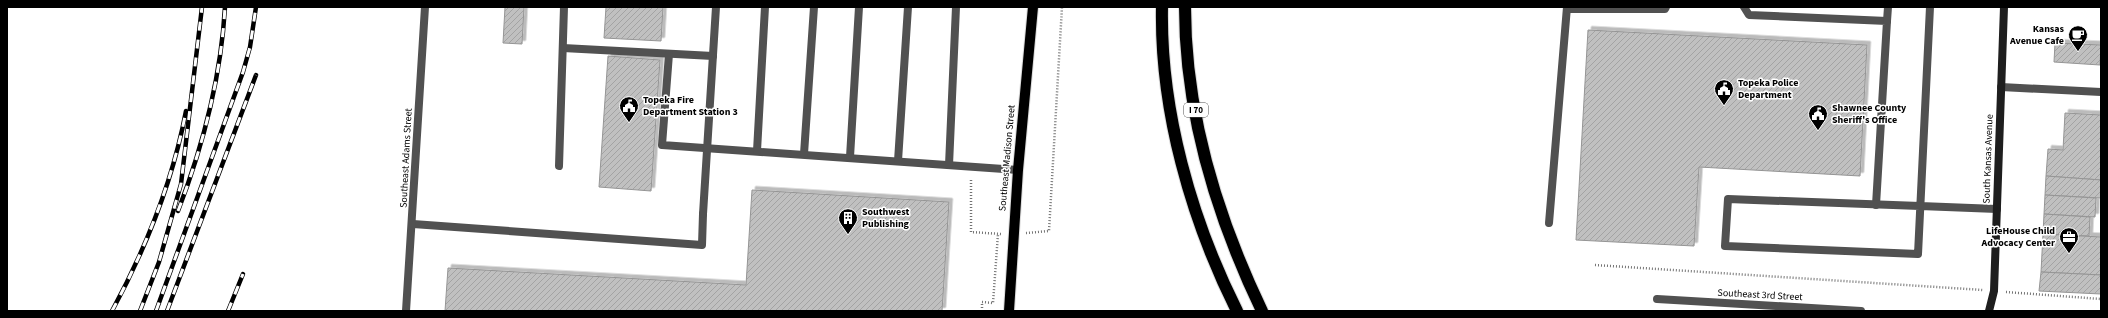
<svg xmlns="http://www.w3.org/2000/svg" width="2108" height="318" font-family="'Source Sans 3',sans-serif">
<defs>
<pattern id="building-hatch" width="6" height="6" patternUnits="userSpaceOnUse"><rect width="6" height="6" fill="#c0c0c0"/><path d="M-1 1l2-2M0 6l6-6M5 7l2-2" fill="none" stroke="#a3a3a3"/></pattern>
<filter id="shadow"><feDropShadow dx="3.5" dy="-3.5" stdDeviation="0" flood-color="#0004"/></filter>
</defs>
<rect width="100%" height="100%" fill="#fff"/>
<g fill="url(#building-hatch)" stroke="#959595" filter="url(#shadow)">
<path d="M 505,7 L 524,7 L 522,44 L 503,43 Z"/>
<path d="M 606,7 L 663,7 L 661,41 L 604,38 Z"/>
<path d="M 1588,30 L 1867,45 L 1860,176 L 1699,167 L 1694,246 L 1576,240 Z"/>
<path d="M 2055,43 L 2101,45 L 2100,65 L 2054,62 Z"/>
<path d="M 608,56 L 660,60 L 651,191 L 599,187 Z"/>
<path d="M 2065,113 L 2101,115 L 2101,180 L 2046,176 L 2048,149 L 2063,150 Z"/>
<path d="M 2046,176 L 2101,180 L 2101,198 L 2045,195 Z"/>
<path d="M 752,190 L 949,202 L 942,311 L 445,311 L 448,268 L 746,285 Z"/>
<path d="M 2045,195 L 2096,198 L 2095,217 L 2044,214 Z"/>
<path d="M 2044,214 L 2090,217 L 2089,236 L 2043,234 Z"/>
<path d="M 2043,234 L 2101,237 L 2101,275 L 2041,272 Z"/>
<path d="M 2041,272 L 2101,275 L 2101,294 L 2039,291 Z"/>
</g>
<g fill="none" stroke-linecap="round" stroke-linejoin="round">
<defs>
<path id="primary" d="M 1009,311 L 1018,170 L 1033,7"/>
<g id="motorway">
<path d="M 1162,7 C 1160,110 1191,219 1237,311"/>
<path d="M 1185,7 C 1185,112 1217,217 1262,311"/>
</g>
</defs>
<use href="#primary" stroke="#dbdbdb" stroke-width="12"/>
<use href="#motorway" stroke="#dbdbdb" stroke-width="14"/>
<g stroke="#737373" stroke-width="2.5" stroke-dasharray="1 2" stroke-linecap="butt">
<path d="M 971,180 L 971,232 L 1001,234"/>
<path d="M 1026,233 L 1049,231 L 1062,7"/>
<path d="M 1595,265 L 1983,290"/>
<path d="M 2006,292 L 2101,299"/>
<path d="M 982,311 L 982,302 L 993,303 L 998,234"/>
</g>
<g stroke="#515151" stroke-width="8">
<path d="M 1744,7 L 1749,15 L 1887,21 L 1876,205"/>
<path d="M 1930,7 L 1918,254 L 1725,246 L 1728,199 L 1920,206 L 1997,209"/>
<path d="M 1567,9 L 1665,9 L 1666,7"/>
<path d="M 1887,21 L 1888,7"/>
<path d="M 563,48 L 713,56"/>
<path d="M 669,54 L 662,145 L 1018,170"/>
<path d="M 2001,87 L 2101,92"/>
<path d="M 757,151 L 765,7"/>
<path d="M 804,154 L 814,7"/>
<path d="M 850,157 L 859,7"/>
<path d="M 898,161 L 908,7"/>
<path d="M 949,165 L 956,7"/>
<path d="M 559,166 L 564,7"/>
<path d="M 1549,223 L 1567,7"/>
<path d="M 413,224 L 702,245 L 703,214"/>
</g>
<g stroke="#515151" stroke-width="8">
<path d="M 703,214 L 716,7"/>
<path d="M 1657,299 L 1861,311"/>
</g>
<path stroke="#515151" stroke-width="8" d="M 406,311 L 425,7"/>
<path stroke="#1e1e1e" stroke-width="8" d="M 1989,311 L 1994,291 L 2004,7"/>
<use href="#primary" stroke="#000" stroke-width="10"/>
<use href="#motorway" stroke="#000" stroke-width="12"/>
<defs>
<g id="rail">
<path d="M 178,211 C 203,146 221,77 225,7"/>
<path d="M 112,311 C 145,250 173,180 186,111"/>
<path d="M 140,311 L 159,262 L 181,184 L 202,7"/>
<path d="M 156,311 L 243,72 L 250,47 L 256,7"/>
<path d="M 167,311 L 256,75"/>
<path d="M 228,311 L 243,274"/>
</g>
</defs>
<use href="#rail" stroke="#000" stroke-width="4.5"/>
<use href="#rail" stroke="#fff" stroke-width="3" stroke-dasharray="9" stroke-linecap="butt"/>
</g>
<defs>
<symbol id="cafe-pin" viewBox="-11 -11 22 30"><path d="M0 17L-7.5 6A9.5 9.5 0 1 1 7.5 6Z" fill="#000" stroke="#fff"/><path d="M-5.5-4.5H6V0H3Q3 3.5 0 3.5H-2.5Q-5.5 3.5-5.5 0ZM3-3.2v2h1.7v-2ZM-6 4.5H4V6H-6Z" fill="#fff"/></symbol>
<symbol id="civic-pin" viewBox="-11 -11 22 30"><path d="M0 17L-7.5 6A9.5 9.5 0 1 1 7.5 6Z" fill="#000" stroke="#fff"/><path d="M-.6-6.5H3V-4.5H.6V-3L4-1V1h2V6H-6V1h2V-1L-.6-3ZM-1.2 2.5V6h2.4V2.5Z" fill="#fff"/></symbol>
<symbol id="building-pin" viewBox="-11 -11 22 30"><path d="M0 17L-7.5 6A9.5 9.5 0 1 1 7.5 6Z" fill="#000" stroke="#fff"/><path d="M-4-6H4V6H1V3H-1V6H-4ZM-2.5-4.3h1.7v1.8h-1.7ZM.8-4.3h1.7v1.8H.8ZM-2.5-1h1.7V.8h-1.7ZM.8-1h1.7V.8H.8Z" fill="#fff"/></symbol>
<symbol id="office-pin" viewBox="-11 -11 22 30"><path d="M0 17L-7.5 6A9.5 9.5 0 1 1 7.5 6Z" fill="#000" stroke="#fff"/><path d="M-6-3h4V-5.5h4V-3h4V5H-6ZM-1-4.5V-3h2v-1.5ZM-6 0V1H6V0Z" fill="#fff"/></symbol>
</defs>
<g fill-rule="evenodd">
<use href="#cafe-pin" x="2067" y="24" width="22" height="30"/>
<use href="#civic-pin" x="1713" y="78" width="22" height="30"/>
<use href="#civic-pin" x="618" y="95" width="22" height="30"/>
<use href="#civic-pin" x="1807" y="103" width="22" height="30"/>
<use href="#building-pin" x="837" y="207" width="22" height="30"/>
<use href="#office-pin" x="2058" y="226" width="22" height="30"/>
</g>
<g text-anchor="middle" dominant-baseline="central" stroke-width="3" stroke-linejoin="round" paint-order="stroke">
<rect fill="#fff" stroke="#4c4c4c" stroke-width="1" x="1184" y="103" width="24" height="14" rx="3"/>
<g font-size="9" font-weight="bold" fill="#000">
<text x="1196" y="110">I 70</text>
</g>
<g font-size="10" font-weight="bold" fill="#000" stroke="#fff" text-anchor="start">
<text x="2064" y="29" text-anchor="end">Kansas<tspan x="2064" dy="12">Avenue Cafe</tspan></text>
<text x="1738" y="83">Topeka Police<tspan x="1738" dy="12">Department</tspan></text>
<text x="643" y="100">Topeka Fire<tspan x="643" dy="12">Department Station 3</tspan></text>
<text x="1832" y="108">Shawnee County<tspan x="1832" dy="12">Sheriff's Office</tspan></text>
<text x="862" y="212">Southwest<tspan x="862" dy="12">Publishing</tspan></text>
<text x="2055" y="231" text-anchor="end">LifeHouse Child<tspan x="2055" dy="12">Advocacy Center</tspan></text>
</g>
<g font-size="10" fill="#000" stroke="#fff">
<text transform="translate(406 158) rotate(-87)">Southeast Adams Street</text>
<text transform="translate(1007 158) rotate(-85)">Southeast Madison Street</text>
<text transform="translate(1988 159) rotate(-88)">South Kansas Avenue</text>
<text transform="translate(1760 295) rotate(3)">Southeast 3rd Street</text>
</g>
</g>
<rect width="2108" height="318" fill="none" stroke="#000000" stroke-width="16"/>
</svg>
